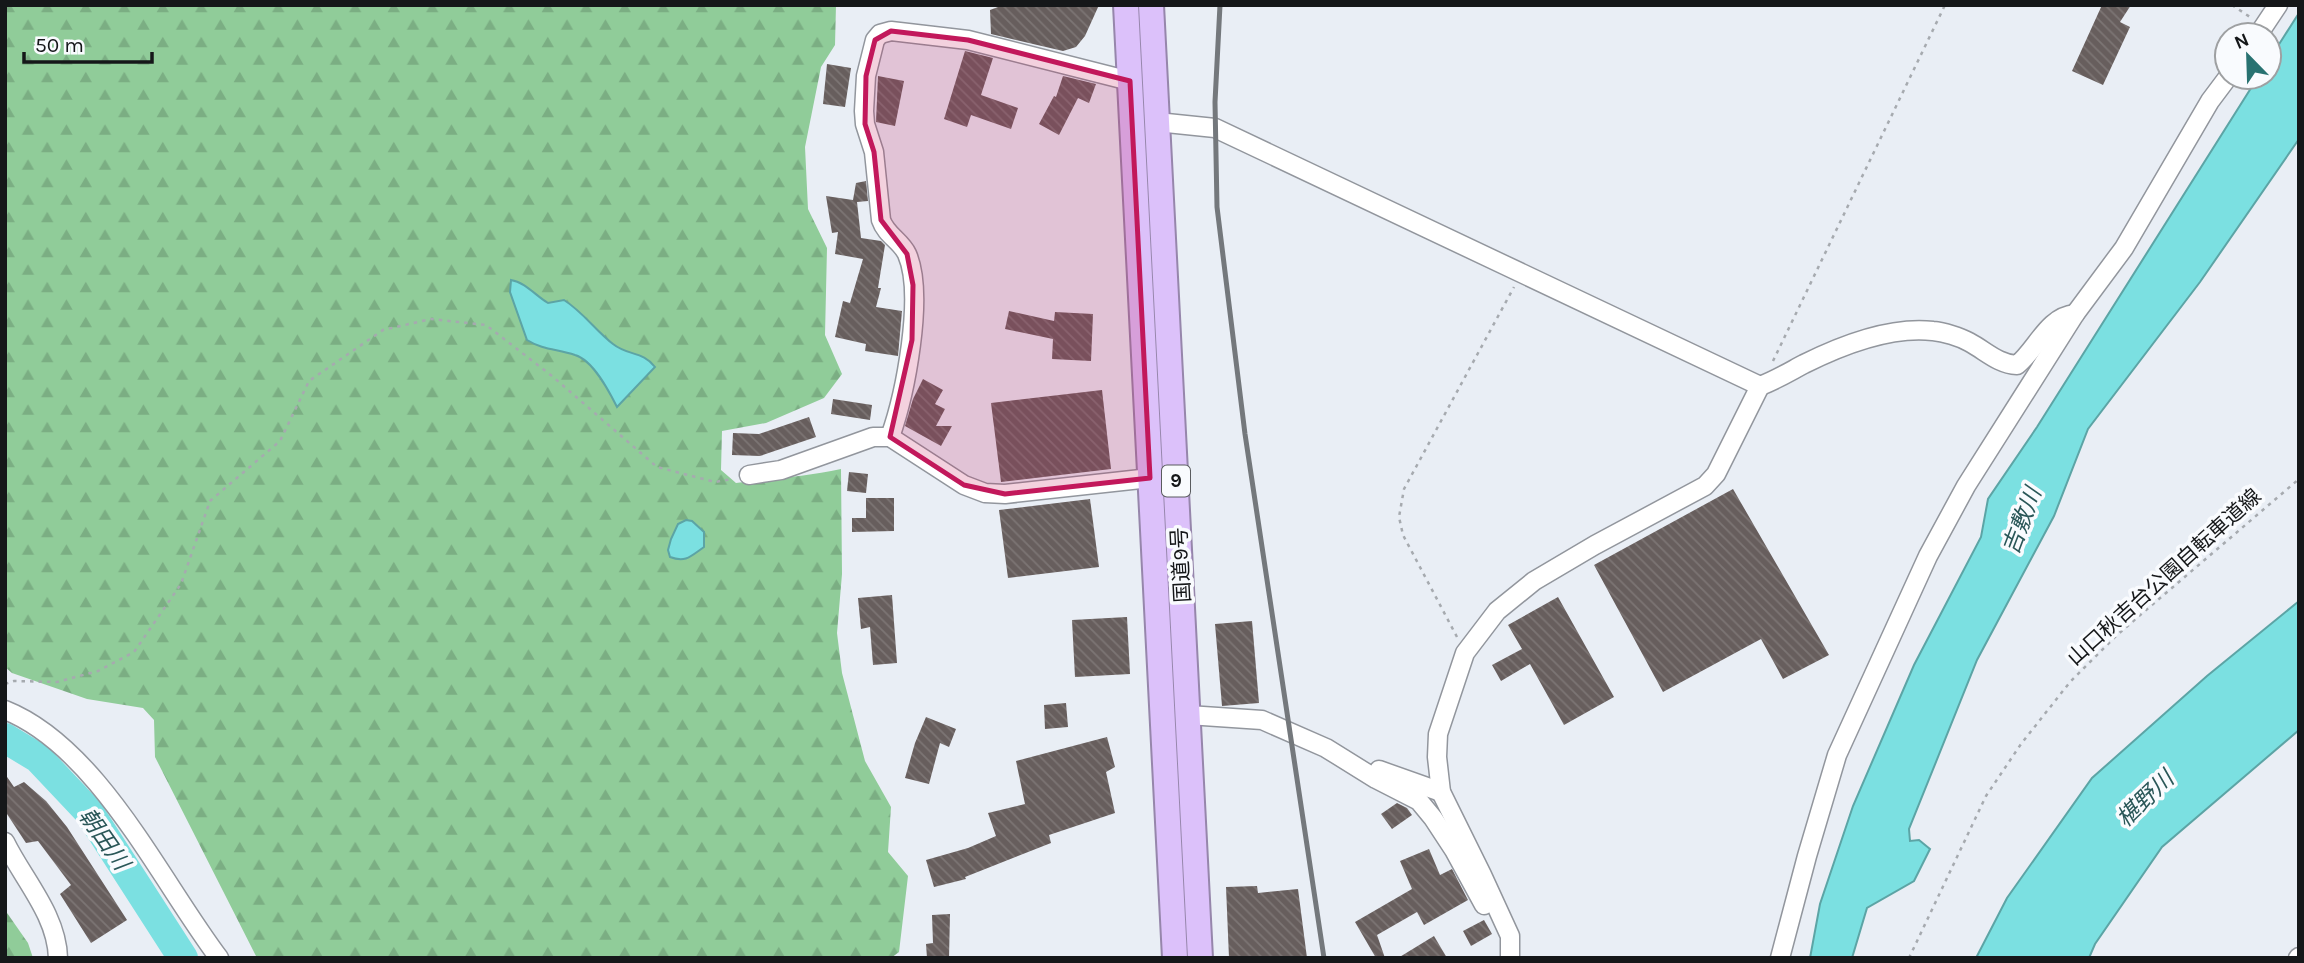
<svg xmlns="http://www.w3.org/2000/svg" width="2304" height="963" font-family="Karla,'Noto Sans JP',sans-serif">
<defs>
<pattern id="forest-firs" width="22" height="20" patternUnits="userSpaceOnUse" patternTransform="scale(1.75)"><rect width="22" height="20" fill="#90cc99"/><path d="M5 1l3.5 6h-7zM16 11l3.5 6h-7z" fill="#7bae83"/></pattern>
<pattern id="building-back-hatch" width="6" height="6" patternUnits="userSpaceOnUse" patternTransform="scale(1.75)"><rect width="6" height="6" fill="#675e5d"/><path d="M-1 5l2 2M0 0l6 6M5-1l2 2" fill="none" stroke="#7c7574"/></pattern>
</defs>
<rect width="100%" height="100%" fill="#e9eef5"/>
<g fill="url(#forest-firs)">
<path d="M 5,5 L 836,5 L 835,45 L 821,67 L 805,147 L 808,209 L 827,248 L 825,335 L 842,374 L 824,398 L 766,423 L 722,431 L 721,470 L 736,483 C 771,478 806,477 841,469 L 842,574 L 837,633 L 842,673 L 865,761 L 891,807 L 888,852 L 908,876 L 899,952 L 891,958 L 257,958 L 155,757 L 154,720 L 143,708 L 87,699 L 12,673 L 5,667 Z"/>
<path d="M 5,910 L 28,943 L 33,958 L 5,958 Z"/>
</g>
<g fill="#7be0e1" stroke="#5ca4a5" stroke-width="2">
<path d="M 2299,13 L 2299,139 L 2200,282 L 2088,429 L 2054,516 L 1977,660 L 1909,829 L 1910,841 L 1919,840 L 1930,849 L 1914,881 L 1867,908 L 1852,958 L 1810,958 L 1820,904 L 1853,806 L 1914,665 L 1981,537 L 1988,499 L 2037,427 L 2258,77 L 2269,77 L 2269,60 Z"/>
<path d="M 511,280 C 525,282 536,296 548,303 L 564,300 C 583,312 596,331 613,344 C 628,356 643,351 655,367 L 617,407 C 609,391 593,360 575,355 C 557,349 543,350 527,340 L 510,292 Z"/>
<path d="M 686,520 L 692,521 L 704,532 L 704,547 C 691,556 686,563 670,557 L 668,550 L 671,539 L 678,524 Z"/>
<path d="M 2299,601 L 2299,730 L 2162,847 L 2095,944 L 2089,958 L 1976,958 L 2007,898 L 2092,778 L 2207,676 Z"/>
</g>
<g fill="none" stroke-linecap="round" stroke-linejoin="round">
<path stroke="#7be0e1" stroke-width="30" d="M 5,738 L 38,758 L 89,812 L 183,958"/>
</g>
<g fill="url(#building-back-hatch)">
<path d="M 997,5 L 1099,5 L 1085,36 L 1076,47 L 1063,51 L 991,34 L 990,10 L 998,7 Z"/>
<path d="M 2102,5 L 2131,5 L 2120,22 L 2130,27 L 2103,85 L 2072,71 Z"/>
<path d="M 965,51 L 993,58 L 981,95 L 1018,108 L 1011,129 L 971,115 L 967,127 L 944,119 Z"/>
<path d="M 827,64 L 851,68 L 845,107 L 823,104 Z"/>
<path d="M 878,76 L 904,81 L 895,126 L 876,122 Z"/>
<path d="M 1063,76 L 1096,84 L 1089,103 L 1078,98 L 1059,135 L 1039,124 L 1054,96 L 1056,97 Z"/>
<path d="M 866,181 L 868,201 L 857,202 L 861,238 L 881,241 L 885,245 L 878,288 L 881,288 L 876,307 L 902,311 L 898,356 L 865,351 L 866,344 L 835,337 L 843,301 L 850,303 L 863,259 L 835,254 L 838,232 L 832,233 L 826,196 L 853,200 L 856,183 Z"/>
<path d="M 1009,311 L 1054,321 L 1055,312 L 1093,314 L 1091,361 L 1052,359 L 1053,339 L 1005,329 Z"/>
<path d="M 923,379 L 943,390 L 935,404 L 945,409 L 936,426 L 952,426 L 941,446 L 905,426 L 913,399 Z"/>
<path d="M 1102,390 L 1111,469 L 1001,482 L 991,403 Z"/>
<path d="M 833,399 L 872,405 L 870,420 L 831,414 Z"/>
<path d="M 809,417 L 816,437 L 760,456 L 732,455 L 733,433 L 759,434 Z"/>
<path d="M 849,472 L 868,474 L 866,493 L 847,491 Z"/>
<path d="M 1733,489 L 1829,655 L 1783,679 L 1761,639 L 1663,692 L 1594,565 Z"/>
<path d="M 866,498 L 894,498 L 894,531 L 852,532 L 852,518 L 866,518 Z"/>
<path d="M 1090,499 L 1099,567 L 1008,578 L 999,510 Z"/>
<path d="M 892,595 L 897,663 L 873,665 L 870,627 L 861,629 L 858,598 Z"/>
<path d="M 1558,597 L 1614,697 L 1564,725 L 1530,664 L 1501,681 L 1492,665 L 1522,649 L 1508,625 Z"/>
<path d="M 1127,617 L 1130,674 L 1075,677 L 1072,620 Z"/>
<path d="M 1252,621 L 1259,703 L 1222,706 L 1215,624 Z"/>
<path d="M 1066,703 L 1068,727 L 1045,729 L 1044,705 Z"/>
<path d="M 926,717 L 956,729 L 949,747 L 940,743 L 929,784 L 905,778 L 915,743 Z"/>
<path d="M 1107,737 L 1115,767 L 1106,772 L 1115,813 L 1049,835 L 1051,843 L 965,877 L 966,879 L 934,887 L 926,860 L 968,848 L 996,836 L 988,813 L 1025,804 L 1016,761 Z"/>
<path d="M 5,774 L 14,787 L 24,782 L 46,801 L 67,827 L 127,920 L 91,943 L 60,894 L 71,885 L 38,841 L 26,843 L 5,811 Z"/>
<path d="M 1397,803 L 1407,808 L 1412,815 L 1392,829 L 1381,814 Z"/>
<path d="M 1429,849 L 1440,875 L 1452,869 L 1468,900 L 1424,925 L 1417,912 L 1377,935 L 1385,958 L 1376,958 L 1355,922 L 1412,889 L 1400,861 Z"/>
<path d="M 1257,886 L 1258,893 L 1298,889 L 1307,958 L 1229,958 L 1226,887 Z"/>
<path d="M 950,914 L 949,958 L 927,958 L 926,944 L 933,943 L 932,915 Z"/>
<path d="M 1484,920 L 1492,934 L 1471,946 L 1463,931 Z"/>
<path d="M 1434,936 L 1447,958 L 1398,958 Z"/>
</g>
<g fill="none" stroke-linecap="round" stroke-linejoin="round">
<defs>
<g id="minor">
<path d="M 2258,35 L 2278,5"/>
<path d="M 1157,122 L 1215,128 L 1760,386 C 1776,380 1789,372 1804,364 C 1842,345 1890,326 1933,331 C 1944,332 1960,337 1969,342 C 1986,351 1998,364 2017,365 C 2037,349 2047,317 2075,314"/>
<path d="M 890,437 C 905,395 925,295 907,254 C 901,241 886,235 881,220 L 874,152 L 865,124 L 864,111 L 866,76 L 875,40 L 880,34 L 891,31 L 968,40 L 1130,81"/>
<path d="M 749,475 L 781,470 L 873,437 L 890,437 L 964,485 L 985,493 L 1005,494 L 1150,478"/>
<path d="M 5,710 C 98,747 160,880 219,958"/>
<path d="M 1188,715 L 1262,720 L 1326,748 L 1376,779 L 1419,801 L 1433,818 L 1454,850 L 1484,905"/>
<path d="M 1379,770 L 1441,792"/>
<path d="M 5,842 C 23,879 57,915 58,958"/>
<path d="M 1510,957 L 1510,936 L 1482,875 L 1441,792 L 1437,757 L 1438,734 L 1465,653 L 1497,611 L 1534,581 L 1595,545 L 1705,486 L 1716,474 L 1760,386"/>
<path d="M 1780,958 L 1807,856 L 1837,755 L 1928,556 L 1966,486 L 2075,314 L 2124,248 L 2210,101 L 2228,77"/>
<path d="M 2298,958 L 2299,957"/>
</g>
<g id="highway">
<path d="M 1126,5 L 1175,958"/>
<path d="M 1151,5 L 1200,958"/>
</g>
</defs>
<use href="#minor" stroke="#92969d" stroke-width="21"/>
<use href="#highway" stroke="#9686ab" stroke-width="28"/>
<g stroke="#a6aaaf" stroke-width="2.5" stroke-dasharray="3.5 5" stroke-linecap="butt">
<path d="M 2232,5 L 2250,17"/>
<path d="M 1773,361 L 1945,5"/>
<path d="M 1457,637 L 1403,535 L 1399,517 L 1404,489 L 1514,287"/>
<path d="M 5,684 L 14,681 L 57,682 L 98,671 L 134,652 L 181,584 L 210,501 L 280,441 L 309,381 L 383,330 L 431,319 L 486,325 L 552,376 L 657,467 L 715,482 L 732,479"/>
<path d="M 1909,958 L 1986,796 L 2021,744 L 2070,682 L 2117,635 L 2299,479"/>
</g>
<use href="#minor" stroke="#fff" stroke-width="18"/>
<use href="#highway" stroke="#dcc1fa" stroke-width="24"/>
<path stroke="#74787c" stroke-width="5" d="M 1220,5 L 1215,102 L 1217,207 L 1245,434 L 1324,958"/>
</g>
<path fill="#c2185b" fill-opacity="0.2" stroke="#c2185b" stroke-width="5" stroke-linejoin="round" d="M 891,31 L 968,40 L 1130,81 L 1150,478 L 1005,494 L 964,485 L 890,437 L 912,340 L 913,285 L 907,254 L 881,220 L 874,152 L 865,124 L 866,76 L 875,40 Z"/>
<g text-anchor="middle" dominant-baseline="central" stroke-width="7" stroke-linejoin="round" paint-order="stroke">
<rect fill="#f9fbfe" stroke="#595b5e" stroke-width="2" x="1162" y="465.5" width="28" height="31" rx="5"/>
<g font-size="19" font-weight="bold" fill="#151719">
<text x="1176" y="481">9</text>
</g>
<g font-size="21" fill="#151719" stroke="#f9fbfe">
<text transform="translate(1181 565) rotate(-93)">国道9号</text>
<text transform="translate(2164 577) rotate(-42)">山口秋吉台公園自転車道線</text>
</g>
<g font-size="23" font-style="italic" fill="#2a5758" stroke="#f9fbfe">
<text transform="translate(2022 521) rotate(-69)">吉敷川</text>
<text transform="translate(2145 799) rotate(-44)">椹野川</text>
<text transform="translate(104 839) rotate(55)">朝田川</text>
</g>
</g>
<rect width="2304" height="963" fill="none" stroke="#151719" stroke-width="14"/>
<g transform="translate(2248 56) rotate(337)"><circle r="33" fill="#f9fbfe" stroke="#9ea0a2" stroke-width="2"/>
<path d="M0-5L12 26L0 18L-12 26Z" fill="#287271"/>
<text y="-10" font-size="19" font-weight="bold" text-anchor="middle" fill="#151719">N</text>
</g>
<path d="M24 52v10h128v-10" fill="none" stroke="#151719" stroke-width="3.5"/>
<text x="35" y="52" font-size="21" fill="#151719" stroke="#f9fbfe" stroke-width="5" paint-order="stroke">50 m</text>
</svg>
